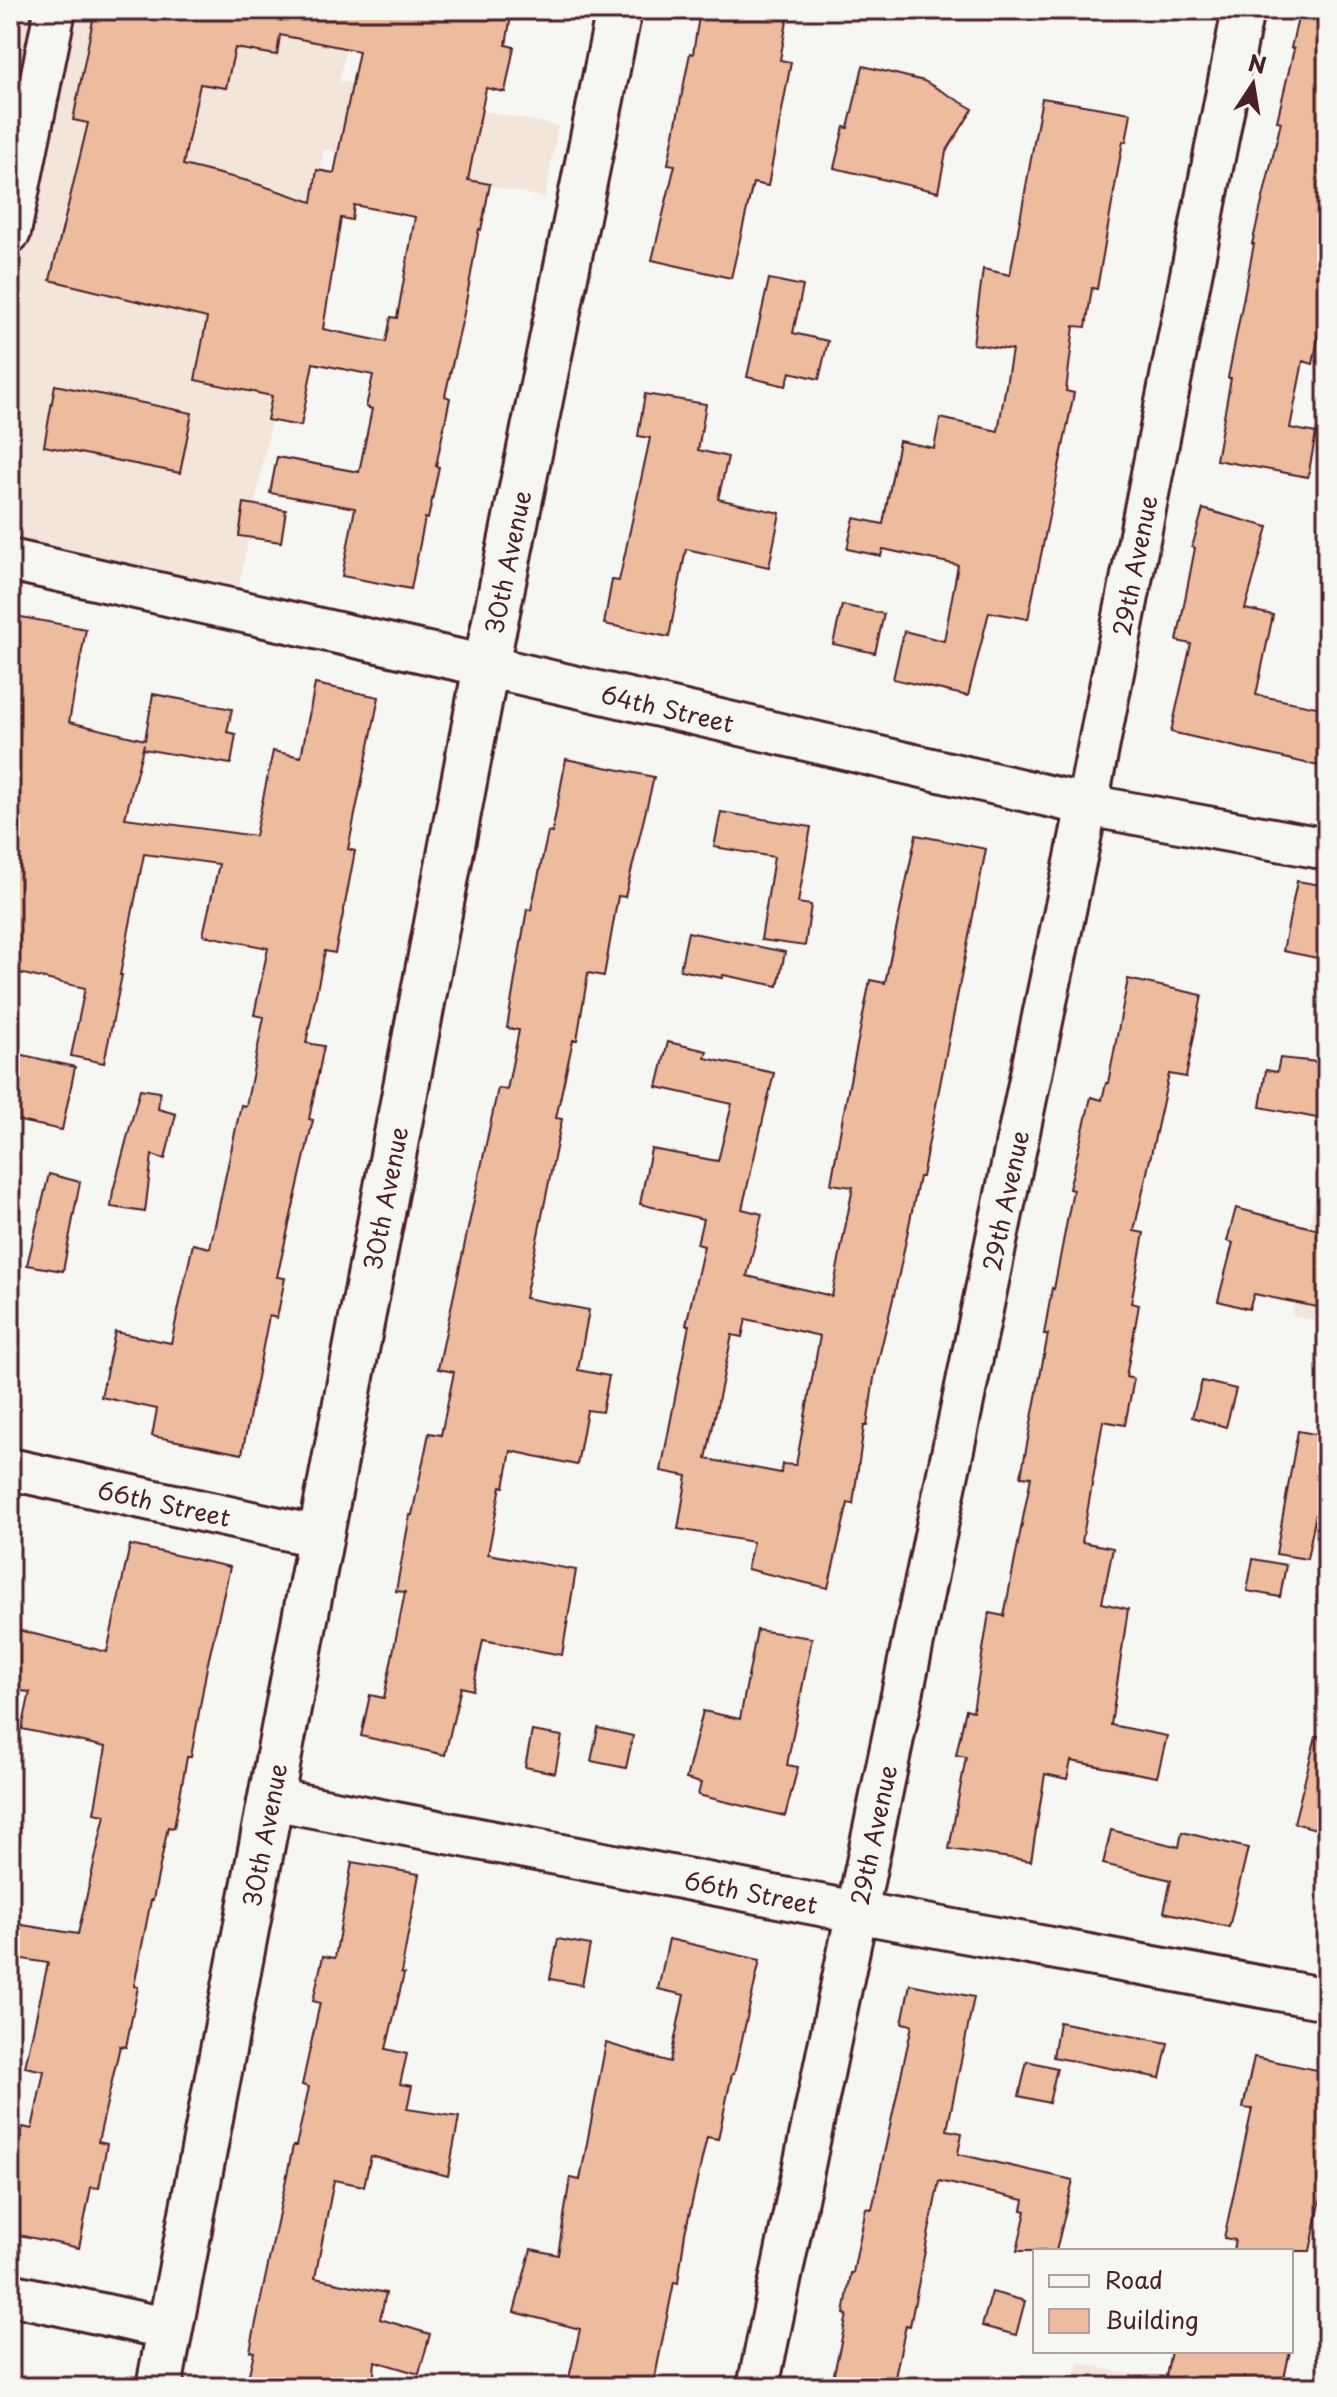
<svg xmlns="http://www.w3.org/2000/svg" width="1337" height="2397" font-family="'Playpen Sans',sans-serif">
<rect width="100%" height="100%" fill="#f6f6f2"/>
<filter id="ink" filterUnits="userSpaceOnUse"><feTurbulence type="fractalNoise" baseFrequency=".0125" numOctaves="2"/><feDisplacementMap in="SourceGraphic" scale="16" xChannelSelector="R" yChannelSelector="G"/><feConvolveMatrix kernelMatrix="1 2 1 2 8 2 1 2 1" color-interpolation-filters="sRGB"/></filter>
<g filter="url(#ink)">
<g fill="#f3e5d9">
<path d="M 10,10 L 354,10 L 339,81 L 558,126 L 545,198 L 324,149 L 230,632 L 10,583 Z"/>
<path d="M 1327,1138 L 1327,1323 L 1292,1316 Z"/>
<path d="M 1078,2363 L 1189,2387 L 1073,2387 Z"/>
</g>
<g fill="#edbc9e" stroke="#4a1f2b" stroke-width="2" fill-rule="evenodd">
<path d="M 95,10 L 512,10 L 506,45 L 514,47 L 505,92 L 486,88 L 468,180 L 490,184 L 481,230 L 479,229 L 464,313 L 445,396 L 450,398 L 436,466 L 439,467 L 428,519 L 425,518 L 411,589 L 342,576 L 355,508 L 270,493 L 277,457 L 359,472 L 372,409 L 366,407 L 373,375 L 313,363 L 301,426 L 267,420 L 272,396 L 195,380 L 207,318 L 50,280 L 88,123 L 73,120 ZM 280,35 L 359,51 L 334,173 L 317,170 L 312,202 L 248,181 L 183,165 L 200,84 L 226,88 L 235,48 L 277,55 ZM 354,205 L 415,217 L 397,318 L 391,317 L 386,342 L 323,329 L 341,218 L 352,220 Z"/>
<path d="M 700,10 L 789,10 L 780,60 L 791,62 L 768,186 L 753,183 L 731,278 L 652,260 L 675,165 L 668,164 L 690,53 L 693,54 Z"/>
<path d="M 1300,10 L 1327,13 L 1327,235 L 1316,277 L 1327,279 L 1327,330 L 1320,329 L 1313,364 L 1303,361 L 1290,428 L 1316,433 L 1308,477 L 1216,460 L 1231,378 L 1228,378 L 1254,244 L 1252,244 L 1281,122 L 1277,121 L 1294,49 L 1291,48 Z"/>
<path d="M 863,66 L 924,81 L 973,109 L 946,152 L 938,192 L 834,168 L 844,127 L 848,128 Z"/>
<path d="M 1042,98 L 1131,113 L 1126,142 L 1123,141 L 1097,289 L 1092,288 L 1086,327 L 1074,326 L 1066,391 L 1074,393 L 1028,619 L 989,612 L 968,696 L 893,679 L 904,631 L 944,641 L 958,565 L 883,549 L 881,556 L 847,549 L 854,518 L 883,524 L 899,441 L 934,448 L 940,418 L 998,431 L 1012,350 L 973,344 L 983,269 L 1010,275 Z"/>
<path d="M 769,279 L 803,286 L 793,333 L 828,341 L 819,379 L 790,372 L 786,386 L 747,377 Z"/>
<path d="M 55,385 L 192,413 L 180,473 L 44,446 Z"/>
<path d="M 645,394 L 706,404 L 698,450 L 728,457 L 718,499 L 780,513 L 769,567 L 686,549 L 669,637 L 604,624 L 612,580 L 619,581 L 650,438 L 638,436 Z"/>
<path d="M 244,503 L 286,510 L 281,542 L 239,536 Z"/>
<path d="M 1203,509 L 1268,527 L 1245,609 L 1273,615 L 1256,695 L 1327,709 L 1327,768 L 1171,732 L 1191,644 L 1177,641 L 1195,548 L 1192,547 Z"/>
<path d="M 842,605 L 884,614 L 875,653 L 833,644 Z"/>
<path d="M 16,616 L 86,629 L 69,722 L 145,740 L 153,694 L 232,709 L 227,732 L 236,734 L 231,764 L 143,749 L 144,744 L 125,818 L 255,836 L 273,751 L 301,757 L 315,684 L 379,697 L 348,849 L 355,851 L 344,909 L 335,953 L 325,951 L 306,1043 L 324,1046 L 309,1119 L 313,1120 L 277,1277 L 285,1278 L 277,1318 L 269,1316 L 242,1454 L 152,1436 L 157,1409 L 101,1397 L 115,1332 L 171,1343 L 193,1244 L 210,1248 L 241,1105 L 246,1106 L 264,1017 L 254,1015 L 268,948 L 203,935 L 219,864 L 144,854 L 120,975 L 122,975 L 104,1063 L 71,1056 L 85,988 L 10,971 L 10,650 Z"/>
<path d="M 566,759 L 654,777 L 625,897 L 618,896 L 604,976 L 588,973 L 577,1040 L 573,1040 L 556,1118 L 562,1119 L 525,1298 L 589,1310 L 578,1370 L 609,1376 L 602,1412 L 587,1410 L 577,1465 L 511,1451 L 504,1487 L 501,1486 L 488,1554 L 576,1570 L 562,1655 L 483,1640 L 473,1690 L 461,1687 L 445,1755 L 361,1736 L 370,1695 L 384,1698 L 405,1592 L 396,1591 L 410,1515 L 412,1515 L 429,1433 L 441,1435 L 454,1372 L 438,1369 L 498,1088 L 507,1090 L 519,1030 L 507,1028 L 518,961 L 527,909 L 531,910 L 548,832 L 552,833 Z"/>
<path d="M 721,812 L 811,827 L 798,903 L 811,905 L 805,946 L 761,940 L 774,857 L 714,847 Z"/>
<path d="M 916,835 L 986,849 L 922,1177 L 919,1177 L 899,1274 L 874,1378 L 867,1426 L 864,1426 L 853,1504 L 848,1503 L 828,1588 L 747,1569 L 753,1542 L 678,1529 L 687,1476 L 661,1471 L 689,1325 L 686,1325 L 704,1246 L 697,1244 L 703,1219 L 640,1204 L 651,1149 L 718,1161 L 732,1104 L 657,1087 L 668,1042 L 707,1051 L 705,1058 L 774,1073 L 742,1209 L 762,1214 L 747,1276 L 832,1296 L 853,1187 L 831,1184 L 843,1116 L 870,980 L 885,983 ZM 746,1319 L 820,1336 L 796,1465 L 782,1464 L 781,1473 L 706,1459 L 732,1335 L 742,1337 Z"/>
<path d="M 1297,881 L 1327,886 L 1327,960 L 1283,951 Z"/>
<path d="M 688,932 L 785,952 L 778,986 L 723,975 L 722,978 L 680,970 Z"/>
<path d="M 1128,979 L 1202,995 L 1186,1077 L 1169,1074 L 1134,1231 L 1144,1233 L 1131,1303 L 1139,1305 L 1126,1377 L 1134,1379 L 1125,1425 L 1103,1421 L 1082,1542 L 1113,1548 L 1102,1603 L 1128,1609 L 1111,1725 L 1167,1736 L 1157,1777 L 1071,1761 L 1067,1779 L 1045,1774 L 1031,1861 L 949,1849 L 966,1757 L 956,1755 L 966,1709 L 973,1711 L 989,1613 L 1004,1616 L 1031,1477 L 1021,1476 L 1048,1334 L 1044,1334 L 1052,1288 L 1054,1289 L 1073,1190 L 1069,1189 L 1091,1097 L 1102,1100 L 1106,1083 L 1108,1083 Z"/>
<path d="M 10,1052 L 75,1067 L 62,1130 L 10,1119 Z"/>
<path d="M 1280,1058 L 1327,1063 L 1327,1120 L 1260,1107 L 1266,1070 L 1277,1072 Z"/>
<path d="M 140,1089 L 160,1092 L 158,1109 L 176,1114 L 165,1159 L 152,1155 L 145,1212 L 111,1207 L 113,1191 Z"/>
<path d="M 49,1174 L 80,1182 L 63,1271 L 27,1265 Z"/>
<path d="M 1236,1208 L 1327,1232 L 1327,1309 L 1254,1294 L 1249,1309 L 1218,1301 L 1233,1243 L 1227,1241 Z"/>
<path d="M 1202,1381 L 1236,1389 L 1226,1427 L 1192,1417 Z"/>
<path d="M 1298,1431 L 1327,1436 L 1327,1490 L 1321,1489 L 1307,1559 L 1276,1554 Z"/>
<path d="M 130,1545 L 230,1567 L 207,1667 L 191,1757 L 187,1757 L 174,1828 L 168,1827 L 153,1900 L 151,1900 L 134,1986 L 138,1987 L 126,2047 L 120,2046 L 98,2142 L 107,2144 L 99,2188 L 91,2187 L 79,2248 L 10,2233 L 10,2196 L 23,2127 L 32,2129 L 44,2071 L 25,2067 L 48,1963 L 10,1957 L 10,1923 L 78,1934 L 105,1815 L 94,1813 L 106,1747 L 22,1729 L 30,1692 L 10,1690 L 10,1628 L 107,1652 Z"/>
<path d="M 1253,1559 L 1286,1565 L 1280,1597 L 1247,1591 Z"/>
<path d="M 757,1630 L 812,1638 L 787,1765 L 798,1767 L 785,1816 L 698,1795 L 701,1783 L 686,1779 L 703,1711 L 740,1719 Z"/>
<path d="M 598,1728 L 633,1736 L 626,1768 L 591,1761 Z"/>
<path d="M 532,1731 L 562,1736 L 555,1773 L 525,1767 Z"/>
<path d="M 1316,1736 L 1327,1737 L 1327,1832 L 1294,1823 Z"/>
<path d="M 1111,1830 L 1179,1847 L 1182,1832 L 1248,1848 L 1229,1927 L 1164,1912 L 1171,1880 L 1103,1864 Z"/>
<path d="M 352,1862 L 419,1874 L 401,1973 L 404,1974 L 386,2049 L 407,2054 L 400,2084 L 412,2086 L 407,2109 L 459,2117 L 448,2176 L 371,2156 L 364,2186 L 334,2180 L 315,2278 L 386,2293 L 380,2319 L 430,2334 L 419,2374 L 375,2361 L 373,2387 L 246,2387 L 254,2352 L 250,2351 L 293,2146 L 296,2146 L 309,2087 L 302,2085 L 320,2003 L 313,2001 L 323,1956 L 335,1958 Z"/>
<path d="M 558,1939 L 590,1945 L 582,1985 L 550,1979 Z"/>
<path d="M 669,1939 L 760,1960 L 749,2009 L 734,2074 L 732,2074 L 718,2139 L 707,2137 L 685,2233 L 678,2283 L 674,2282 L 653,2387 L 567,2387 L 580,2329 L 514,2312 L 531,2249 L 558,2255 L 570,2178 L 580,2180 L 606,2043 L 670,2062 L 684,1995 L 658,1989 Z"/>
<path d="M 910,1984 L 974,1997 L 947,2130 L 962,2133 L 958,2154 L 1073,2180 L 1056,2251 L 1017,2251 L 1026,2211 L 1022,2210 L 1024,2200 L 939,2181 L 910,2326 L 906,2325 L 893,2387 L 831,2387 L 847,2315 L 844,2314 L 851,2273 L 853,2273 L 866,2208 L 872,2209 L 912,2025 L 902,2023 Z"/>
<path d="M 1059,2022 L 1168,2043 L 1160,2078 L 1053,2057 Z"/>
<path d="M 1254,2057 L 1327,2072 L 1327,2170 L 1310,2251 L 1233,2251 L 1235,2240 L 1224,2238 L 1252,2109 L 1243,2108 Z"/>
<path d="M 1027,2061 L 1057,2068 L 1049,2103 L 1019,2096 Z"/>
<path d="M 992,2292 L 1025,2301 L 1016,2335 L 982,2326 Z"/>
<path d="M 1171,2351 L 1290,2351 L 1282,2387 L 1164,2387 Z"/>
</g>
<g fill="none" stroke-linecap="round" stroke-linejoin="round">
<defs>
<g id="minor">
<path d="M 10,232 L 55,10"/>
<path id="s1" d="M 10,560 L 486,666 L 1087,805 L 1327,849"/>
<path id="s2" d="M 10,1469 L 320,1537"/>
<path id="s3" d="M 272,1799 L 856,1912 L 1327,1999"/>
<path d="M 10,2294 L 170,2329"/>
<path id="s4" d="M 758,2387 L 1087,805 L 1243,10"/>
</g>
<g id="tertiary">
<path id="s5" d="M 159,2387 L 486,666 L 619,10"/>
</g>
</defs>
<use href="#minor" stroke="#4a1f2b" stroke-width="46"/>
<use href="#tertiary" stroke="#4a1f2b" stroke-width="50"/>
<use href="#minor" stroke="#f6f6f2" stroke-width="40"/>
<use href="#tertiary" stroke="#f6f6f2" stroke-width="44"/>
</g>
</g>
<g text-anchor="middle" dominant-baseline="central" stroke-width="6" stroke-linejoin="round" paint-order="stroke">
<g font-size="24" fill="#4a1f2b" stroke="#f6f6f2">
<text stroke="none"><textPath href="#s5" startOffset="1858">30th Avenue</textPath></text>
<text stroke="none"><textPath href="#s4" startOffset="1860">29th Avenue</textPath></text>
<text stroke="none"><textPath href="#s1" startOffset="674">64th Street</textPath></text>
<text stroke="none"><textPath href="#s5" startOffset="1210">30th Avenue</textPath></text>
<text stroke="none"><textPath href="#s4" startOffset="1212">29th Avenue</textPath></text>
<text stroke="none"><textPath href="#s2" startOffset="158">66th Street</textPath></text>
<text stroke="none"><textPath href="#s4" startOffset="564">29th Avenue</textPath></text>
<text stroke="none"><textPath href="#s5" startOffset="562">30th Avenue</textPath></text>
<text stroke="none"><textPath href="#s3" startOffset="488">66th Street</textPath></text>
</g>
</g>
<rect width="1337" height="2397" fill="none" stroke="#f6f6f2" stroke-width="40"/>
<rect x="20" y="20" width="1297" height="2357" fill="none" stroke="#4a1f2b" stroke-width="3" filter="url(#ink)"/>
<rect x="1033" y="2249" width="260" height="104" fill="#f6f6f2" stroke="#b1a0a2" stroke-width="2"/>
<rect x="1049" y="2275" width="40" height="12" fill="#f6f6f2" stroke="#b1a0a2" stroke-width="2"/>
<text x="1105" y="2289" font-size="24" fill="#4a1f2b">Road</text>
<rect x="1049" y="2309" width="40" height="24" fill="#edbc9e" stroke="#b1a0a2" stroke-width="2"/>
<text x="1105" y="2329" font-size="24" fill="#4a1f2b">Building</text>
<g transform="translate(1253 84) rotate(12)" stroke="#f6f6f2" stroke-width="6" paint-order="stroke">
<path d="M0-6L14 30L0 20L-14 30Z" fill="#4a1f2b"/>
<text y="-12" font-size="22" font-weight="bold" text-anchor="middle" fill="#4a1f2b">N</text>
</g>
</svg>
